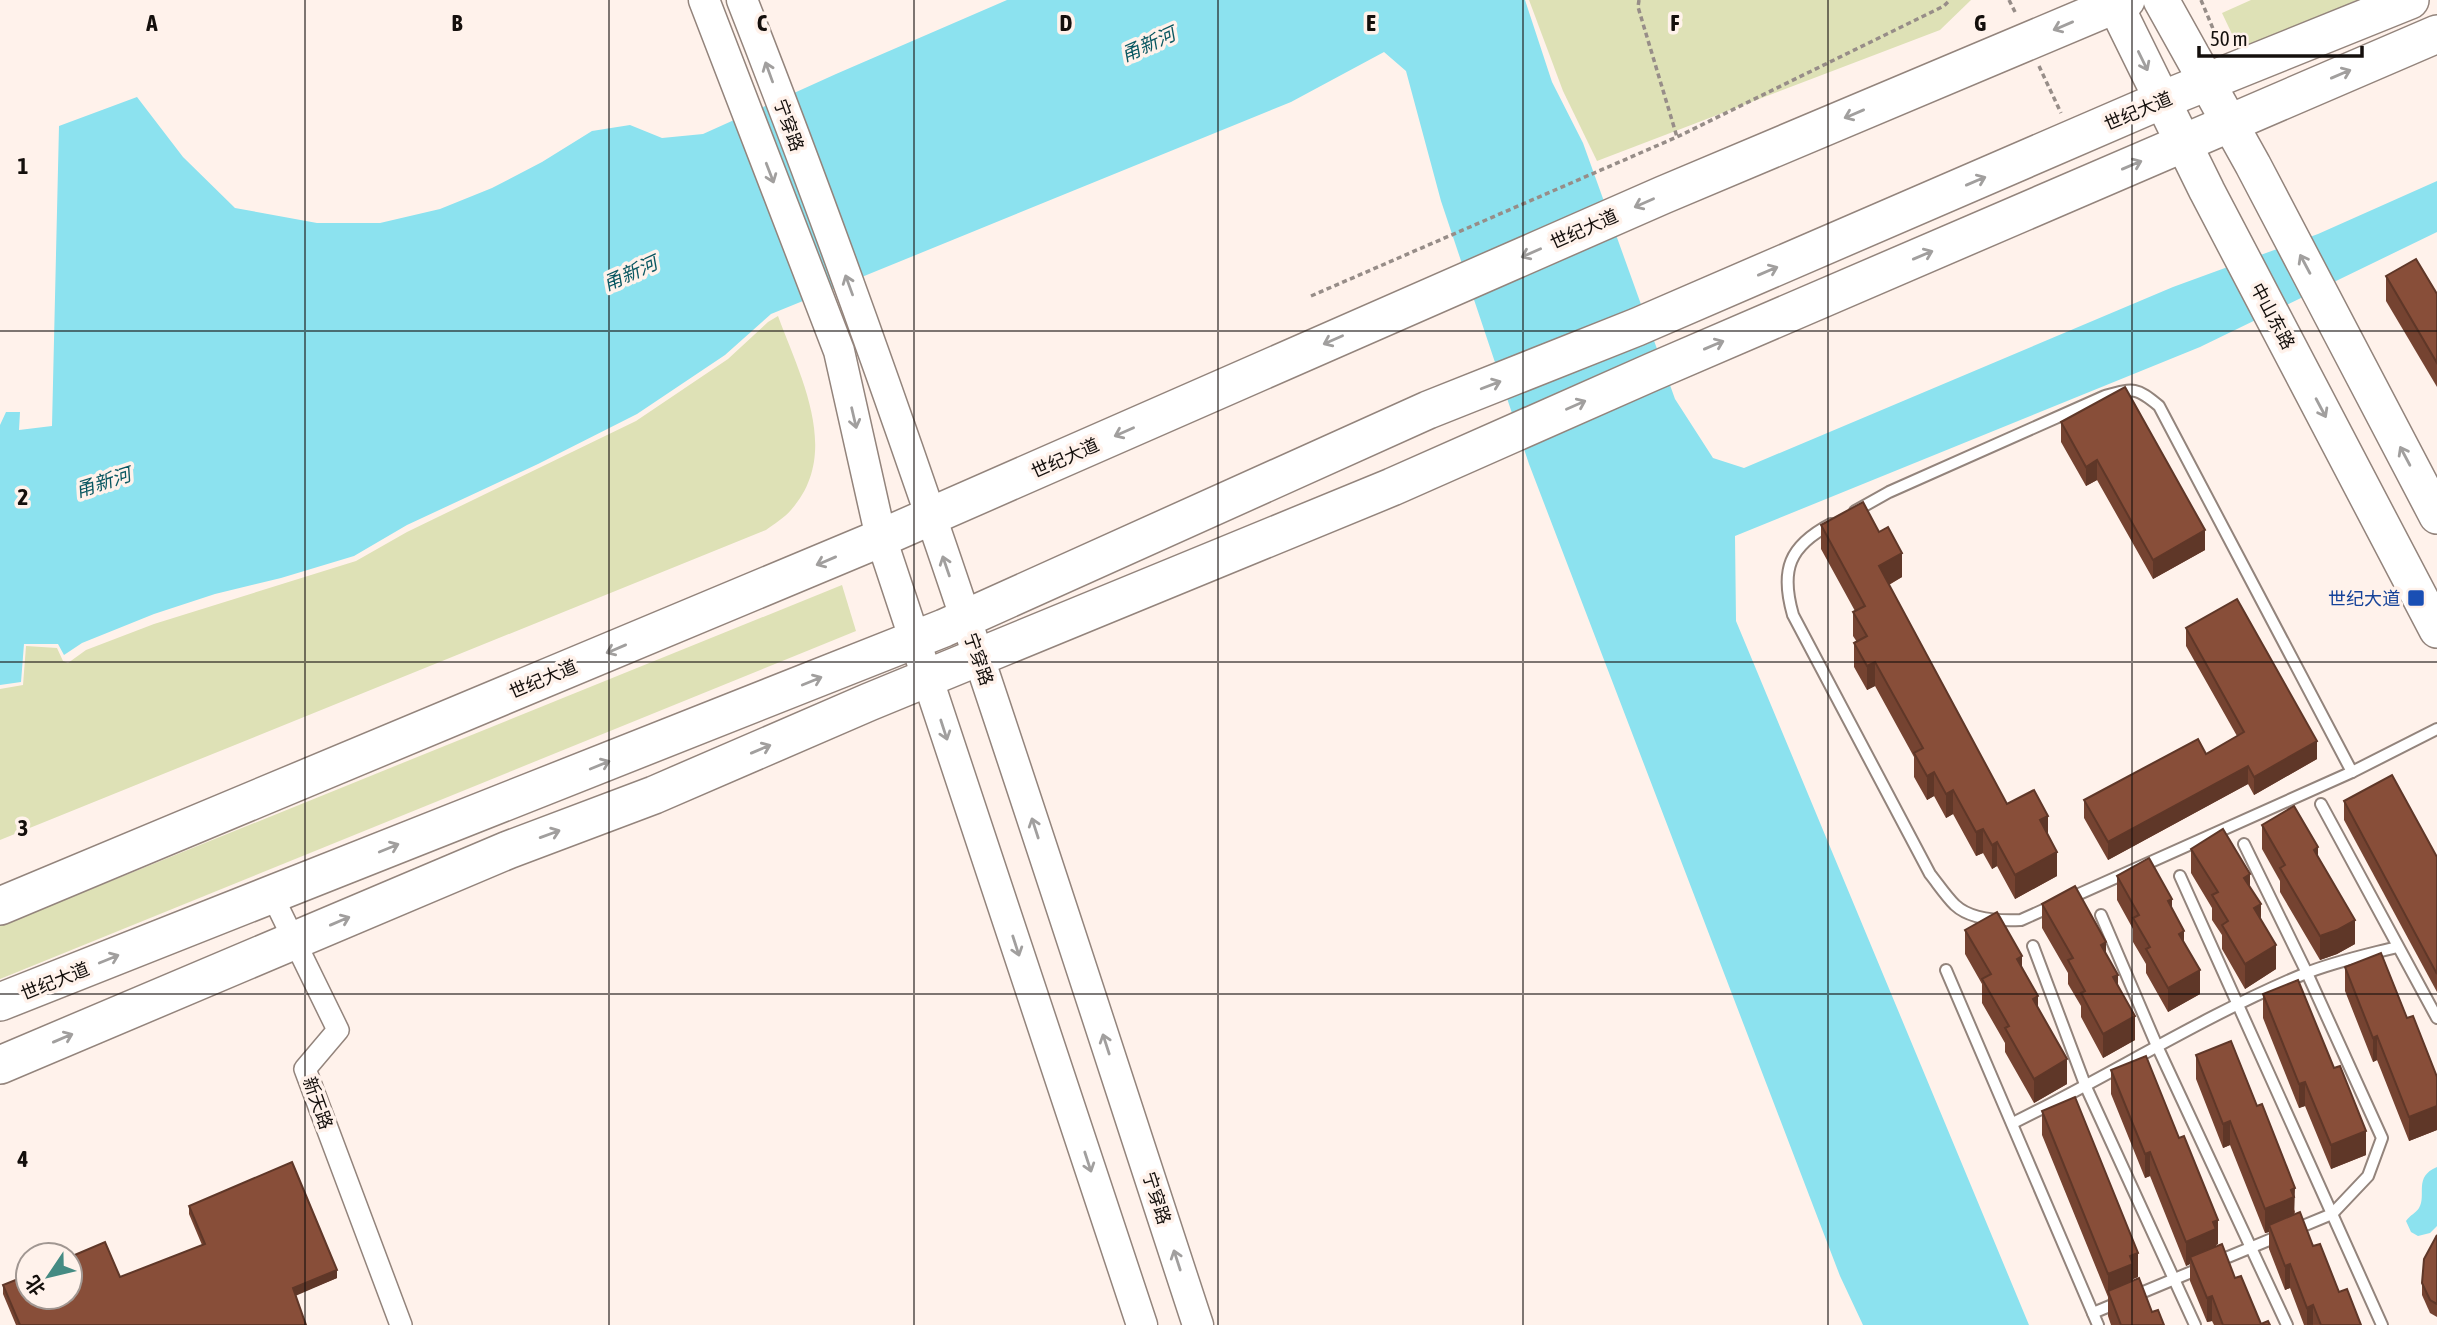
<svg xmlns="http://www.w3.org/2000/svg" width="2437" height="1325" font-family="'Asap Condensed','Noto Sans SC',sans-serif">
<rect width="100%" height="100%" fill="#fff2eb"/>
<g fill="#dee1b6">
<path d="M 1529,0 L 1971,0 L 1940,30 L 1597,161 L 1563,91 Z"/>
<path d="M 2251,0 L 2357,0 L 2241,53 L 2222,13 Z"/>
<path d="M 778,316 C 800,376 842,453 791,510 C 784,518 774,524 766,530 L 0,840 L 0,689 L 23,685 L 26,646 L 57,648 L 63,661 L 68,663 L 86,650 L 154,624 L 356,561 L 407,532 L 636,421 L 728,359 L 768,322 Z"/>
<path d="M 842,585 L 856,631 L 0,979 L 0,926 Z"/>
</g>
<g fill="#8ce2ef">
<path d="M 1007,0 L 1525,0 L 1552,82 L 1583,143 L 1675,399 L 1713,458 L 1744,468 L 2173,287 L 2318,234 L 2437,181 L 2437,232 L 2200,347 L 1735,536 L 1736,621 L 2029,1325 L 1863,1325 L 1840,1276 L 1529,464 L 1441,201 L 1406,71 L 1384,52 L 1291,102 L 771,314 L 725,355 L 637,414 L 538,464 L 407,525 L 354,556 L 281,578 L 215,594 L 154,614 L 82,643 L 64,655 L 58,644 L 24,644 L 21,682 L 0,685 L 0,425 L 6,412 L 20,412 L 19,430 L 52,426 L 59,126 L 137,97 L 183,157 L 235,208 L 317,223 L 380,223 L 440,209 L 492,188 L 542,162 L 592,131 L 630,125 L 662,138 L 703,134 L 836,74 Z"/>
<path d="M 2437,1167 L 2437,1226 L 2430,1233 L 2418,1236 L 2411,1232 L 2406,1221 C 2410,1215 2416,1213 2419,1208 C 2427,1195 2413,1177 2437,1167 Z"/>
</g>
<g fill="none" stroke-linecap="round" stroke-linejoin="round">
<defs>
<g id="service">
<path d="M 1855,511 L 1889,492 L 2105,396 C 2134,388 2136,387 2159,406 L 2352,772"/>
<path d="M 1831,524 C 1789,546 1780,570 1793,615 L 1930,874 C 1938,884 1946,896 1955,905 C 1971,920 2000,921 2021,920 L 2352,772 L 2437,729"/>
<path d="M 2321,804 L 2437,1018"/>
<path d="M 2180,876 L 2382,1325"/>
<path d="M 2101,915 L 2157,1046 L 2287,1325"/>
<path d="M 2033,946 L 2086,1087 L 2195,1325"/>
<path d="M 1946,970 L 2098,1325"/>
<path d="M 2013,1123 C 2111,1075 2203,1016 2304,974 C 2333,962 2366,955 2397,947"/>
<path d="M 2216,1262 L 2332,1214 L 2368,1176 L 2382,1138 L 2307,973 L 2244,844"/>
<path d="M 2093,1313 L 2201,1268"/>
</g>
<path id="minor" d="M 272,895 L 338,1030 L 305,1069 L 401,1325"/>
<g id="secondary">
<path d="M 704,0 L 839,351 L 881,538 L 1142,1325"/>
<path d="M 742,0 C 913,435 1052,881 1198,1325"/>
</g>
<g id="primary">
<path d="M 2113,0 L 2207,191 L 2437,630"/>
<path d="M 2161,0 L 2253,165 L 2437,516"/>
</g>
<g id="trunk">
<path d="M 0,906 L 881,538 L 1663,195 L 2126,0"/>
<path d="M 0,1002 L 944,628 L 1428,410 L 1637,327 L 2162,100 L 2410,0"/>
<path d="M 0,1065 L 508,850 L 654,795 L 869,702 L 1392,487 L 1652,372 L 2437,34"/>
</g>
</defs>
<use href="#service" stroke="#93847c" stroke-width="14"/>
<use href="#minor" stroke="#93847c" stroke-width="24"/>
<use href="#secondary" stroke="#93847c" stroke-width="33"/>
<use href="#primary" stroke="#93847c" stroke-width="38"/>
<use href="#trunk" stroke="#93847c" stroke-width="40"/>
<g stroke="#978d88" stroke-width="3.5" stroke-dasharray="5 3.5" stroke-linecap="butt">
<path d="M 1639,0 L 1638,7 L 1677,137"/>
<path d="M 2009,0 L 2016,14"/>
<path d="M 2201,0 L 2219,43"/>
<path d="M 2039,66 L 2061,113"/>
<path d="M 1311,296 L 1677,137 L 1944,6 L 1950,0"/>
</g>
<use href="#service" stroke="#fff" stroke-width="10"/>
<use href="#minor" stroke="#fff" stroke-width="21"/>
<use href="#secondary" stroke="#fff" stroke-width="30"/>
<use href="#primary" stroke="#fff" stroke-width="35"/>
<use href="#trunk" stroke="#fff" stroke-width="37"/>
</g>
<g fill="#754331">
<path d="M 2386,276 L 2437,294 L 2437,387 L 2386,301 Z"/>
<path d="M 2061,422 L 2205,550 L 2153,579 L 2097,480 L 2086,486 L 2061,442 Z"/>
<path d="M 1821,525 L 1902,577 L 1889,585 L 2007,804 L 2048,835 L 2057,876 L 2015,899 L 1997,866 L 1992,869 L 1983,853 L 1976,856 L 1953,814 L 1946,818 L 1934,796 L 1927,800 L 1914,777 L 1914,757 L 1875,686 L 1867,690 L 1854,667 L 1854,643 L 1857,642 L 1853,636 L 1853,612 L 1855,611 L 1821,549 Z"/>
<path d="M 2186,628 L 2317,759 L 2254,795 L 2248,784 L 2108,860 L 2084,818 L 2084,800 L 2206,754 L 2237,736 L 2186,646 Z"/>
<path d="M 2344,801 L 2437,857 L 2437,992 L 2344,820 Z"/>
<path d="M 2262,825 L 2318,858 L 2355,944 L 2337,954 L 2320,960 L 2280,892 L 2280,881 L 2262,849 Z"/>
<path d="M 2191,849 L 2250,887 L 2276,969 L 2245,989 L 2222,949 L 2222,935 L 2212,920 L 2212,908 L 2191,873 Z"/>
<path d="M 2117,876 L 2172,910 L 2184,943 L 2200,994 L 2168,1012 L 2146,973 L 2146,964 L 2133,942 L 2133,929 L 2117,900 Z"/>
<path d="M 2042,904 L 2106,954 L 2118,987 L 2135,1040 L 2103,1058 L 2081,1017 L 2081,1006 L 2068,984 L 2068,973 L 2042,928 Z"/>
<path d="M 1965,930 L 2022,967 L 2038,1008 L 2067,1084 L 2034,1103 L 2005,1052 L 2005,1043 L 1982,1003 L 1982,984 L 1965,954 Z"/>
<path d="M 2345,967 L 2407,1018 L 2437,1077 L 2437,1130 L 2409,1141 L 2377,1060 L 2373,1062 L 2345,991 Z"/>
<path d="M 2263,994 L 2366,1155 L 2331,1169 L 2305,1106 L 2299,1108 L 2263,1018 Z"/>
<path d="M 2196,1055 L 2257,1106 L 2295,1212 L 2294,1214 L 2339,1292 L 2361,1325 L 2304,1325 L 2290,1288 L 2285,1290 L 2269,1249 L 2269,1232 L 2265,1233 L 2230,1145 L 2223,1148 L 2196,1079 Z"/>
<path d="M 2111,1070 L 2218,1244 L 2216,1245 L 2216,1247 L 2235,1278 L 2261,1324 L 2270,1325 L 2214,1325 L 2212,1321 L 2207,1322 L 2190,1281 L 2190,1264 L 2186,1266 L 2150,1176 L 2145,1178 L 2111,1094 Z"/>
<path d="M 2042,1111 L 2138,1277 L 2133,1279 L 2133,1281 L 2152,1312 L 2164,1325 L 2111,1325 L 2108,1316 L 2108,1297 L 2042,1135 Z"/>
<path d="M 189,1206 L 337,1278 L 295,1295 L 306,1325 L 16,1325 L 3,1294 L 3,1285 L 120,1277 L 202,1245 L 189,1214 Z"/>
<path d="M 2437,1235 L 2437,1317 L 2430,1313 L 2422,1295 L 2422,1283 Z"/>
</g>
<g fill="#5f3728">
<path d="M 2097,460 L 2097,480 L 2086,486 L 2086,467 Z"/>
<path d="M 2205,530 L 2205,550 L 2153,579 L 2153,560 Z"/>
<path d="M 1902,553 L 1902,577 L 1879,590 L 1879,566 Z"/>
<path d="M 1875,662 L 1875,686 L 1867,690 L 1867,666 Z"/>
<path d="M 2317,741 L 2317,759 L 2254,795 L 2254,777 Z"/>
<path d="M 2248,766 L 2248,784 L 2108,860 L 2108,842 Z"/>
<path d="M 1934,772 L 1934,796 L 1927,800 L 1927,776 Z"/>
<path d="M 1953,790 L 1953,814 L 1946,818 L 1946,794 Z"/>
<path d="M 2048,816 L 2048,840 L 2040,820 Z"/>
<path d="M 1983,829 L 1983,853 L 1976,856 L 1976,832 Z"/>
<path d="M 1997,842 L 1997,866 L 1992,869 L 1992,845 Z"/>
<path d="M 2318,847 L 2318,872 L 2314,850 Z"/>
<path d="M 2057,852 L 2057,876 L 2015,899 L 2015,875 Z"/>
<path d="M 2250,874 L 2250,898 L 2244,878 Z"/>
<path d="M 2172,899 L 2172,923 L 2168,901 Z"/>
<path d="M 2261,904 L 2261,928 L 2254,908 Z"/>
<path d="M 2355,920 L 2355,944 L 2337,954 L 2320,960 L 2320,936 Z"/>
<path d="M 2184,931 L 2184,955 L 2179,934 Z"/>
<path d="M 2106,942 L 2106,966 L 2101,945 Z"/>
<path d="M 2276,945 L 2276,969 L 2245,989 L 2245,964 Z"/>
<path d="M 2022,956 L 2022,980 L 2017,959 Z"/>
<path d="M 2200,970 L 2200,994 L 2168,1012 L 2168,988 Z"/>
<path d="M 2118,975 L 2118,999 L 2113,977 Z"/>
<path d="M 2038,996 L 2038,1020 L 2033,999 Z"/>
<path d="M 2135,1016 L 2135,1040 L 2103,1058 L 2103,1034 Z"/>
<path d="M 2377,1036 L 2377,1060 L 2373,1062 L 2373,1038 Z"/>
<path d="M 2067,1059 L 2067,1084 L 2034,1103 L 2034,1079 Z"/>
<path d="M 2305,1082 L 2305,1106 L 2299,1108 L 2299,1084 Z"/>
<path d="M 2437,1106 L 2437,1130 L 2409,1141 L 2409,1117 Z"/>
<path d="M 2230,1121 L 2230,1145 L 2223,1148 L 2223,1124 Z"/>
<path d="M 2366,1131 L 2366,1155 L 2331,1169 L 2331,1145 Z"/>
<path d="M 2150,1152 L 2150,1176 L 2145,1178 L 2145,1154 Z"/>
<path d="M 2295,1188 L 2294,1221 L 2269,1225 L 2269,1232 L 2265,1233 L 2265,1209 L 2291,1190 Z"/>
<path d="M 2218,1220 L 2218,1244 L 2216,1245 L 2216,1254 L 2190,1257 L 2190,1264 L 2186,1266 L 2186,1242 L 2213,1222 Z"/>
<path d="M 2138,1253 L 2138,1277 L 2133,1279 L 2133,1288 L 2108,1293 L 2108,1274 L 2130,1256 Z"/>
<path d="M 2290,1264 L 2290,1288 L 2285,1290 L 2285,1266 Z"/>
<path d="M 337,1270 L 337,1278 L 293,1297 L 293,1288 Z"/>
<path d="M 2212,1296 L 2212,1321 L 2207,1322 L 2207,1298 Z"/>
<path d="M 2313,1305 L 2313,1325 L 2307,1325 L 2307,1308 Z"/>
</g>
<g fill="#884e39" stroke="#5f3728" stroke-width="2">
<path d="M 2416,259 L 2437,294 L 2437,363 L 2386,276 Z"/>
<path d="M 2125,387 L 2205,530 L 2153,560 L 2097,460 L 2086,467 L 2061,422 Z"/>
<path d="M 1863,502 L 1879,532 L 1888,527 L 1902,553 L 1879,566 L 2007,804 L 2034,790 L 2048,816 L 2040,820 L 2057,852 L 2015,875 L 1997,842 L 1992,845 L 1983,829 L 1976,832 L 1953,790 L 1946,794 L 1934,772 L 1927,776 L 1914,753 L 1923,748 L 1875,662 L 1867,666 L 1854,643 L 1867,636 L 1853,612 L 1865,606 L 1821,525 Z"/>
<path d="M 2237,599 L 2317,741 L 2254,777 L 2248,766 L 2108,842 L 2084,800 L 2198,739 L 2206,754 L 2244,732 L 2186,628 Z"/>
<path d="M 2392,775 L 2437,857 L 2437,974 L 2344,801 Z"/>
<path d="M 2294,806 L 2318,847 L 2314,850 L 2355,920 L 2337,930 L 2320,936 L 2280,868 L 2285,865 L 2262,825 Z"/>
<path d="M 2223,829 L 2250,874 L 2244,878 L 2261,904 L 2254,908 L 2276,945 L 2245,964 L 2222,925 L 2228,921 L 2212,895 L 2218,892 L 2191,849 Z"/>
<path d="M 2149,858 L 2172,899 L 2168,901 L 2184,931 L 2179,934 L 2200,970 L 2168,988 L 2146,949 L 2150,947 L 2133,918 L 2139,915 L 2117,876 Z"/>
<path d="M 2075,886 L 2106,942 L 2101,945 L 2118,975 L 2113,977 L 2135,1016 L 2103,1034 L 2081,993 L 2085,991 L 2068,960 L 2073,958 L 2042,904 Z"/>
<path d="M 1997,912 L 2022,956 L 2017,959 L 2038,996 L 2033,999 L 2067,1059 L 2034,1079 L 2005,1028 L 2009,1026 L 1982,979 L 1991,974 L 1965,930 Z"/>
<path d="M 2381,953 L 2407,1018 L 2413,1016 L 2437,1077 L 2437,1106 L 2409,1117 L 2377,1036 L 2373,1038 L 2345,967 Z"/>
<path d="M 2298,980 L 2334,1068 L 2340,1066 L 2366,1131 L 2331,1145 L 2305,1082 L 2299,1084 L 2263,994 Z"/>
<path d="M 2231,1041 L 2257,1106 L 2262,1104 L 2295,1188 L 2291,1190 L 2294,1197 L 2265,1209 L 2230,1121 L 2223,1124 L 2196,1055 Z"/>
<path d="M 2146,1056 L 2179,1138 L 2184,1136 L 2218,1220 L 2213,1222 L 2216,1229 L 2186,1242 L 2150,1152 L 2145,1154 L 2111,1070 Z"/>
<path d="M 2075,1097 L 2138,1253 L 2130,1256 L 2133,1264 L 2108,1274 L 2042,1111 Z"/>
<path d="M 292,1162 L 337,1270 L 293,1288 L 306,1325 L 20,1325 L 3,1285 L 28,1275 L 28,1297 L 70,1297 L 70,1257 L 105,1242 L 120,1277 L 205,1244 L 189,1206 Z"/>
<path d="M 2300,1212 L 2313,1246 L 2320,1244 L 2339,1292 L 2347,1289 L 2361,1325 L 2321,1325 L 2313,1305 L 2307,1308 L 2290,1264 L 2285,1266 L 2269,1225 Z"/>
<path d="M 2437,1235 L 2437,1304 L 2430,1300 L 2422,1283 L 2424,1259 Z"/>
<path d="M 2222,1244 L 2235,1278 L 2241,1276 L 2261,1324 L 2268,1321 L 2270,1325 L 2223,1325 L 2212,1296 L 2207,1298 L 2190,1257 Z"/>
<path d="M 2139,1278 L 2152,1312 L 2158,1310 L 2164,1325 L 2121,1325 L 2108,1291 Z"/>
</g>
<defs><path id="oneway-shaft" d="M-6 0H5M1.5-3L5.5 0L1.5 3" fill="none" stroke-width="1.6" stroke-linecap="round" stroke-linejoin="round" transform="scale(1.75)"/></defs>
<g stroke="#a19f9e">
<use href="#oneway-shaft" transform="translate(2063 26) rotate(157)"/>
<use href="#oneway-shaft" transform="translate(2143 61) rotate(64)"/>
<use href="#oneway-shaft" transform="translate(769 72) rotate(-110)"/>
<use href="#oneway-shaft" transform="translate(2341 74) rotate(-23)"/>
<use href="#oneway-shaft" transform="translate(1854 114) rotate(157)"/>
<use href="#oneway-shaft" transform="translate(2132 165) rotate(-23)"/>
<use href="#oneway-shaft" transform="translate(770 173) rotate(69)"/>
<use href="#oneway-shaft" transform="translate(1976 181) rotate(-23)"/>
<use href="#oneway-shaft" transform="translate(1644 203) rotate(156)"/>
<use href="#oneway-shaft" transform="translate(1531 253) rotate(156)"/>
<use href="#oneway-shaft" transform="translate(1923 255) rotate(-23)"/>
<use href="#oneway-shaft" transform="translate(2305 264) rotate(-118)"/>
<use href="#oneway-shaft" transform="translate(1768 271) rotate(-23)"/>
<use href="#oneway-shaft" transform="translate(849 285) rotate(-110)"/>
<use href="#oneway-shaft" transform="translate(1333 340) rotate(156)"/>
<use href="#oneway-shaft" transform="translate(1714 345) rotate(-23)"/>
<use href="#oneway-shaft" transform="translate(1491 385) rotate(-21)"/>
<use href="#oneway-shaft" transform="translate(1576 405) rotate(-24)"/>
<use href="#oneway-shaft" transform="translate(2321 408) rotate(62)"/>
<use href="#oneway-shaft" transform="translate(854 418) rotate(77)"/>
<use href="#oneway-shaft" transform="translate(1124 432) rotate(156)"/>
<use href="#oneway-shaft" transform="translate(2405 456) rotate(-118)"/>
<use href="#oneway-shaft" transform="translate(826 561) rotate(157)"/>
<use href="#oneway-shaft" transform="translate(946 566) rotate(-109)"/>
<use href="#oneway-shaft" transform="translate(616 649) rotate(157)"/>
<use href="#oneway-shaft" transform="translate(812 681) rotate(-22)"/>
<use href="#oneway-shaft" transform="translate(944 730) rotate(72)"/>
<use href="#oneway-shaft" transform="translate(761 749) rotate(-23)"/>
<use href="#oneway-shaft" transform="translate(600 765) rotate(-22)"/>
<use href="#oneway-shaft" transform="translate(1035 828) rotate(-108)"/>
<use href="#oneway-shaft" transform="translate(550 834) rotate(-20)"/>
<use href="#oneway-shaft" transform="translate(389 848) rotate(-22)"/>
<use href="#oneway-shaft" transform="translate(340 921) rotate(-23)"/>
<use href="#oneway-shaft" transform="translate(1016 946) rotate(72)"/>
<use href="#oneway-shaft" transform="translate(109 959) rotate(-22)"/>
<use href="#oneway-shaft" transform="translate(63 1038) rotate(-23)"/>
<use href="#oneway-shaft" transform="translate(1106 1044) rotate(-108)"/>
<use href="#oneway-shaft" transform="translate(1088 1162) rotate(72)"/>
<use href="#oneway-shaft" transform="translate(1177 1260) rotate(-108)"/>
</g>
<path fill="none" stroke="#140f0c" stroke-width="2" stroke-opacity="0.55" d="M 305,0 L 305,1325M 609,0 L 609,1325M 914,0 L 914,1325M 1218,0 L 1218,1325M 1523,0 L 1523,1325M 1828,0 L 1828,1325M 2132,0 L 2132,1325M 0,331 L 2437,331M 0,662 L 2437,662M 0,994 L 2437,994"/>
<rect fill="#1a4fb4" stroke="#fff2eb" stroke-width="2.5" x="2407" y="589" width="18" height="18" rx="3.5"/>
<g text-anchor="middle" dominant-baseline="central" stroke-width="7" stroke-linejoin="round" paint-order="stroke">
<g font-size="18" fill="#140f0c" stroke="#fff2eb">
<text transform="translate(2138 111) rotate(-23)">世纪大道</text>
<text transform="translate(789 125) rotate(70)">宁穿路</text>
<text transform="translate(1584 229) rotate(-24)">世纪大道</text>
<text transform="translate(2273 316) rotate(62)">中山东路</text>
<text transform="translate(1065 458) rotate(-24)">世纪大道</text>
<text transform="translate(979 659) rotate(71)">宁穿路</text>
<text transform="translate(543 679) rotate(-23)">世纪大道</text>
<text transform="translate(55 981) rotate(-22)">世纪大道</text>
<text transform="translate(318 1103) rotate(70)">新天路</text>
<text transform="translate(1157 1198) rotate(72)">宁穿路</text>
</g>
<g font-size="18" fill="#164399" stroke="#fff2eb" text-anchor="end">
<text x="2400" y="598">世纪大道</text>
</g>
<g font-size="19" font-style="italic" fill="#0a5761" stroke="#fff2eb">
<text transform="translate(1148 44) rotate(-24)">甬新河</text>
<text transform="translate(630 273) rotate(-24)">甬新河</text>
<text transform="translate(103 482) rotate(-18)">甬新河</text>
</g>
</g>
<g font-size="23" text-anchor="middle" font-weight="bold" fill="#140f0c" stroke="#fff2eb" stroke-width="7" stroke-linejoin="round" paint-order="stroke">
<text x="152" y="31">A</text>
<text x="457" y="31">B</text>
<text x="762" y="31">C</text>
<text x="1066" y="31">D</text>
<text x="1371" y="31">E</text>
<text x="1675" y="31">F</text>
<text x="1980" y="31">G</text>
<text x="23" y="174">1</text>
<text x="23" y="505">2</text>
<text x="23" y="836">3</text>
<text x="23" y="1167">4</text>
</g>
<g transform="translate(49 1276) rotate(235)"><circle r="33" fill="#fff2eb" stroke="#a19792" stroke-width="2"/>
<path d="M0-5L12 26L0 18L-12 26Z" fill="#458b83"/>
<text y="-10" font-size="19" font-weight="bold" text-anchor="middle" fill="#140f0c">北</text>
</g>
<path d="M2199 46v10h163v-10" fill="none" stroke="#140f0c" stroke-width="3.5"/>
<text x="2210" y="46" font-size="21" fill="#140f0c" stroke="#fff2eb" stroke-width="5" paint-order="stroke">50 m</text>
</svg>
